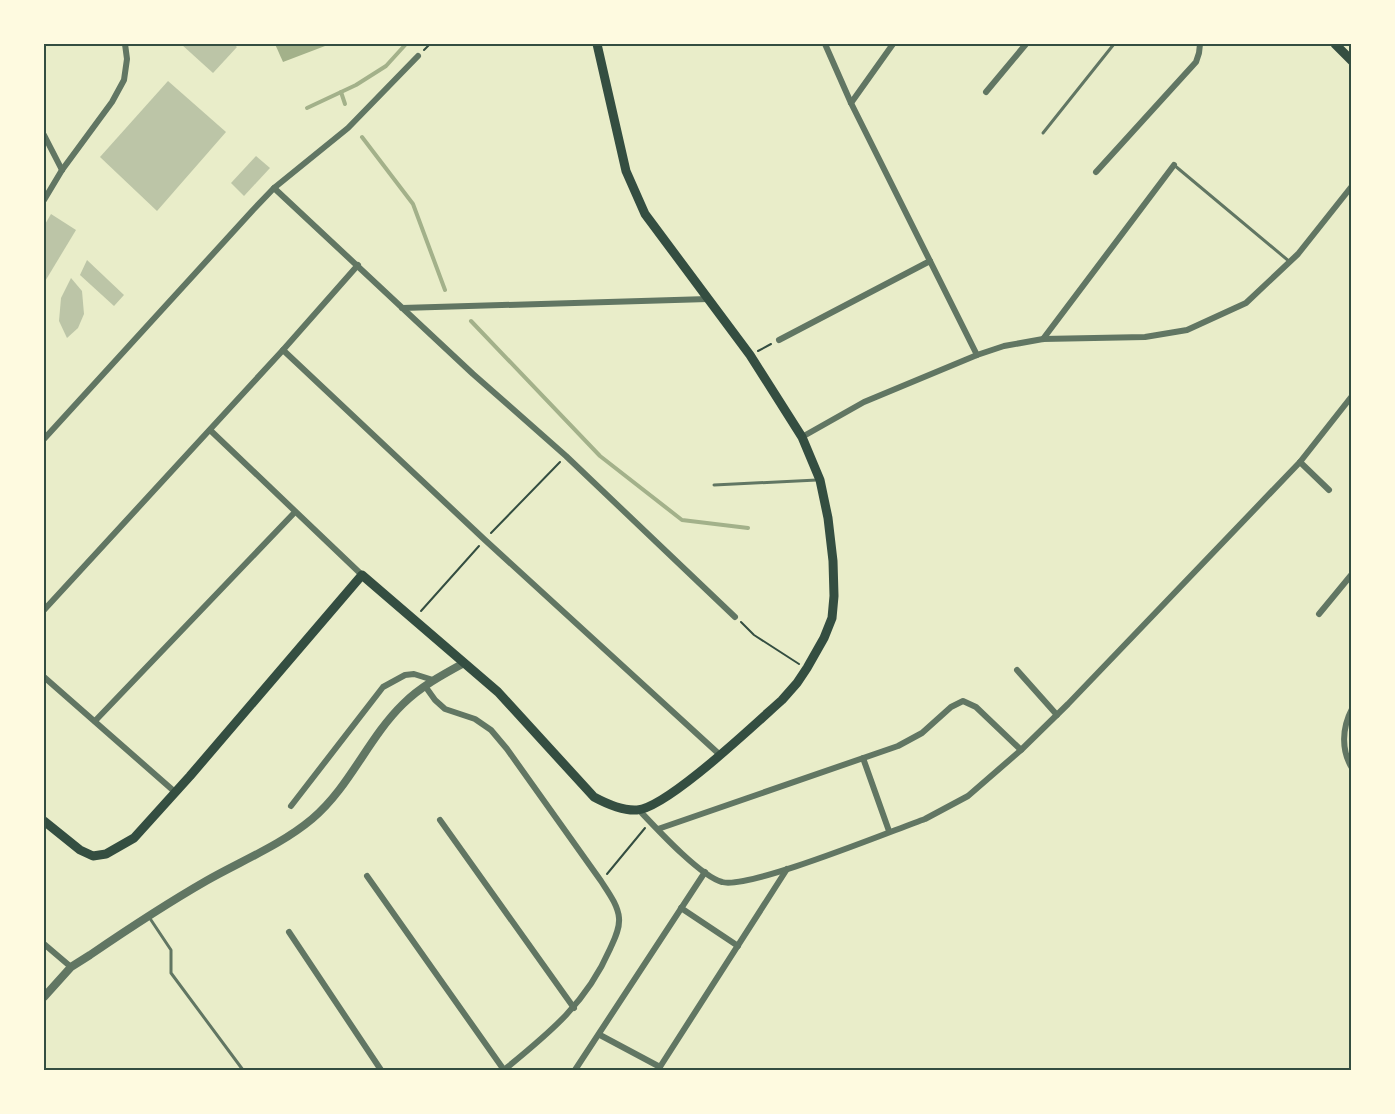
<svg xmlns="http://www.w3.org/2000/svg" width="1395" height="1114" font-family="'Fira Sans Condensed',sans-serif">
<rect width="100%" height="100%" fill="#e9edc9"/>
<path fill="#a3b18a" d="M 275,44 L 324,44 L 325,46 L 283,62 Z"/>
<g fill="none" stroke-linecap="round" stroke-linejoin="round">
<g stroke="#a3b18a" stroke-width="4">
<path d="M 341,92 L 345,104"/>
<path d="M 307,108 L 356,85 L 386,66 L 406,44"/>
<path d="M 362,137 L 413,204 L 445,290"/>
<path d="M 471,321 L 600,456 L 682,520 L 748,528"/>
</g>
</g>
<g fill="#bcc5a7">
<path d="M 181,44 L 233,44 L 237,47 L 213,73 Z"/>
<path d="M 168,81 L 226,132 L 157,211 L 100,157 Z"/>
<path d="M 256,156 L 270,168 L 244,196 L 231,183 Z"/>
<path d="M 51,214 L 76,230 L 44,283 L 44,226 Z"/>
<path d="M 87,260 L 124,295 L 114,306 L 80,275 Z"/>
<path d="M 71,278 L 82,291 L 84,314 L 78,328 L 67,338 L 59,321 L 61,298 Z"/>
</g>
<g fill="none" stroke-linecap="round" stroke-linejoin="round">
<g stroke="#344e41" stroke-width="2">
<path d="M 424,50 L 430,44"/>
<path d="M 758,351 L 771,344"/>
<path d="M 491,533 L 560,462"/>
<path d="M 421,611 L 479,546"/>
<path d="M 741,622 L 754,635 L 799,664"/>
<path d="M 607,874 L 645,828"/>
</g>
<g stroke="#617663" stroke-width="3">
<path d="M 1043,133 L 1114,44"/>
<path d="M 1174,165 L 1290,262"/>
<path d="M 714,485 L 817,480"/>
<path d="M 149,917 L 171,950 L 171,973 L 243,1070"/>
</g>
<g stroke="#617663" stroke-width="6">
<path d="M 825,44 L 851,103 L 977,355"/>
<path d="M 986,92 L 1026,44"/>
<path d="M 851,103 L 893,44"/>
<path d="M 44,135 L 62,170"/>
<path d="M 1096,172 L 1196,62 L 1199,53 L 1200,44"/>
<path d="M 274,188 L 473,374 L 566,456 L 735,617"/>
<path d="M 44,200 L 62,170 L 112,102 L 124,80 L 127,59 L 125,44"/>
<path d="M 402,308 L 708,299"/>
<path d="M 1043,339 L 1174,165"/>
<path d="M 779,340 L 930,261"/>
<path d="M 283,350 L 485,540 L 719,754"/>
<path d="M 210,430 L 362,575"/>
<path d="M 802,437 L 864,402 L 977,355 L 1004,346 L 1043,339 L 1145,337 L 1187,330 L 1246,303 L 1298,254 L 1352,186"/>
<path d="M 44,439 L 253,210 L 274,188 L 348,128 L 418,56"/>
<path d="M 1300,462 L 1329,490"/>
<path d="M 44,610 L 283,350 L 358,265"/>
<path d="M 1319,614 L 1352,574"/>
<path d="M 1017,670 L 1057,715"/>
<path d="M 44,677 L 175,792"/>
<path d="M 425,686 L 435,700 L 445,709 L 475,719 L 491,730 L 507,749 L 601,881 C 608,892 618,905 619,918 C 620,929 614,940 610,949 C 586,1004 548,1034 504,1070"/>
<path d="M 1352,709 C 1342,728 1341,750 1352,768"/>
<path d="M 95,721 L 295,512"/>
<path d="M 863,758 L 889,831"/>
<path d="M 291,806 L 383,687 L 405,675 L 414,674 L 433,680"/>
<path d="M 639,810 C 656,828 700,876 722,882 C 748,890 891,831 925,819 L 968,796 L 1021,750 L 1068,704 L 1300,462 L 1352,396"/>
<path d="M 440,820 L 574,1008"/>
<path d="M 658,829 L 898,746 L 922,733 L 951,707 L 963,701 L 976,707 L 1021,750"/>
<path d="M 367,876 L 504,1070"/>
<path d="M 681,908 L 738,946"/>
<path d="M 289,932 L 381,1070"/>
<path d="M 44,944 L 71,967"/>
<path d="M 600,1035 L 660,1067"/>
<path d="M 575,1070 L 705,872"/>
<path d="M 658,1070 L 787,869"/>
</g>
<path stroke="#617663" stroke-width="8" d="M 44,997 L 71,967 L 90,955 C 128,929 166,904 206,881 C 241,861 281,845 312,819 C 350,787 368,738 403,704 C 420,687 442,675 464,663"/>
<g stroke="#344e41" stroke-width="9">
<path d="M 1335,44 L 1352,61"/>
<path d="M 44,821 L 80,850 L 93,856 L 106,854 L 134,838 L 190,776 L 362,575 L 498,692 L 594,797 C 607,804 622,811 637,810 C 667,808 756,723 782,700 L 797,683 L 807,668 L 824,638 L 832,618 L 834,596 L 833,561 L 828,518 L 820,480 L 802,437 L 750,355 L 645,214 L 626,171 L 597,44"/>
</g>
</g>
<rect width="1395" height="1114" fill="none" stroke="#fefae0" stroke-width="90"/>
<rect x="45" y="45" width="1305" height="1024" fill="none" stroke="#344e41" stroke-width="2"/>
</svg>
